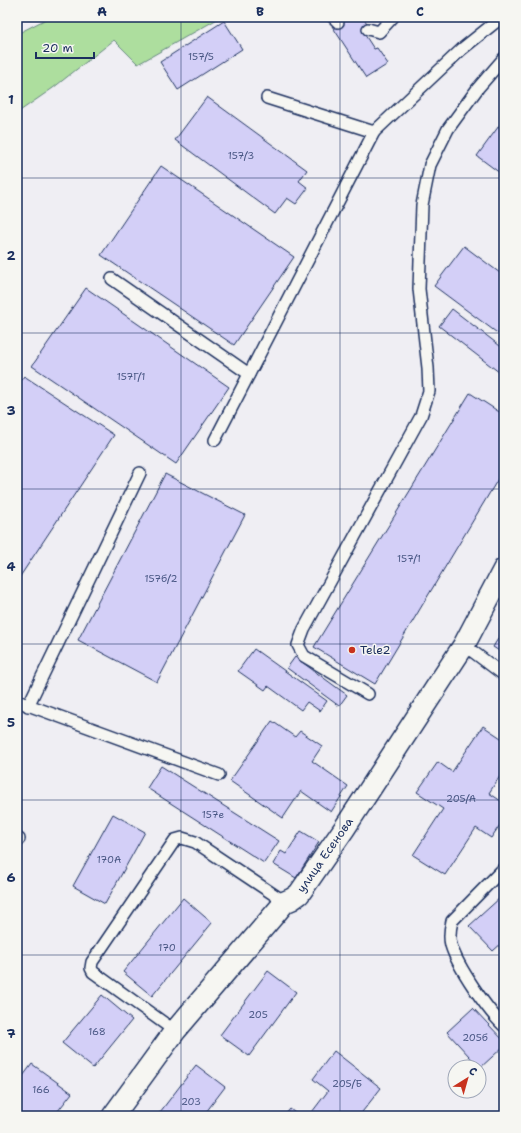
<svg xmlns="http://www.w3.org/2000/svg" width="521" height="1133" font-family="'Shantell Sans',sans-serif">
<rect width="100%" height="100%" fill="#efeef3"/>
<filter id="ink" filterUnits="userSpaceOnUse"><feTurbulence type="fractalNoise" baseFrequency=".025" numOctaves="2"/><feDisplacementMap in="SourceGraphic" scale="8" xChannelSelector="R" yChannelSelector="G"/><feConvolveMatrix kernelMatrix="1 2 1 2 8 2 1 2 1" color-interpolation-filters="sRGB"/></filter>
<g filter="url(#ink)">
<path fill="#adde9e" stroke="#64867e" d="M 50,17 L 221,17 L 138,64 L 114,40 L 53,88 L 17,113 L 17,34 Z"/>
<g fill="#d3cff7" stroke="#1b2f5e">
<path d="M 346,17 L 363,17 L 370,28 L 363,32 L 374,49 L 377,48 L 388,64 L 366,78 L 332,26 Z"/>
<path d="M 224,21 L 242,49 L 178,90 L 160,62 Z"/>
<path d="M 207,97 L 307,170 L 299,181 L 308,188 L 296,204 L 287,198 L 275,214 L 175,140 Z"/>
<path d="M 504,119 L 504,176 L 477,156 Z"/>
<path d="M 161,166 L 294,257 L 234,345 L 101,255 Z"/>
<path d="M 464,246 L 504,276 L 504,338 L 434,286 Z"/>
<path d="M 86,288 L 229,387 L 176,464 L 32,366 Z"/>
<path d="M 452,309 L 504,349 L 504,376 L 439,326 Z"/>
<path d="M 24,376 L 114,435 L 17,581 L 17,386 Z"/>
<path d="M 470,393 L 504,415 L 504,469 L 375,684 L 314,647 Z"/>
<path d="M 165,474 L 245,515 L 157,682 L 78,640 Z"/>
<path d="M 504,629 L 504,654 L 493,647 Z"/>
<path d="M 254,649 L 327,701 L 320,711 L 307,702 L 301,710 L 268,686 L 265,690 L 238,671 Z"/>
<path d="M 295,657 L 347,695 L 339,706 L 287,668 Z"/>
<path d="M 272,721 L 295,737 L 300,731 L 322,746 L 312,761 L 348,786 L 331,812 L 301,791 L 283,818 L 230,781 Z"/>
<path d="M 483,726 L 504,740 L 504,770 L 489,793 L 504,803 L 504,819 L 491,838 L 476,828 L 445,875 L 413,855 L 443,809 L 417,792 L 438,762 L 452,772 Z"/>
<path d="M 161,766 L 279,841 L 264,863 L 147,788 Z"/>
<path d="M 113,814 L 145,832 L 105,904 L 73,886 Z"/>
<path d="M 301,831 L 319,842 L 296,878 L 273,864 L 281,851 L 286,854 Z"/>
<path d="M 501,897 L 504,900 L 504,941 L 493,951 L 469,926 Z"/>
<path d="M 183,898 L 212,923 L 152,996 L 123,972 Z"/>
<path d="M 268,971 L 296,992 L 249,1056 L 220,1035 Z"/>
<path d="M 102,995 L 132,1020 L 93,1068 L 62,1043 Z"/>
<path d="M 473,1008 L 504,1041 L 504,1046 L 480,1068 L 447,1032 Z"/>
<path d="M 334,1051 L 381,1088 L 359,1116 L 309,1116 L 328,1091 L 313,1079 Z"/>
<path d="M 32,1064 L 72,1093 L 54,1116 L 17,1116 L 17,1084 Z"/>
<path d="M 196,1065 L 225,1087 L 203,1116 L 157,1116 Z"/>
<path d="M 290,1109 L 299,1116 L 284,1116 Z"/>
</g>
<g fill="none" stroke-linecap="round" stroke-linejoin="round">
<defs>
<g id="service">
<path d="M 333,17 L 338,22"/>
<path d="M 368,29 L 379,32 L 393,17"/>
<path d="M 267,98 L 374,132 L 462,49 L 502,17"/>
<path d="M 112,279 L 249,374"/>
<path d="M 215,440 L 374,132"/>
<path d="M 464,645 L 504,675"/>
<path d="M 368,694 L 304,656 L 298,645 L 304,629 L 421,416 L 429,391 L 428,368 L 419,289 L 422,205 L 430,165 L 448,129 L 478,88 L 504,58"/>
<path d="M 17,701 L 219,775"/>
<path d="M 28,706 L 140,473"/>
<path d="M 17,841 L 19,839"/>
<path d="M 504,868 L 452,921 C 450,929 449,937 451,945 C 457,966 488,1011 504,1026"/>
<path d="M 175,1031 L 93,972 L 91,968 L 92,962 L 175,840 L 182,838 L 195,842 L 285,902"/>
</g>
<path id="minor" d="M 113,1116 L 175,1031 L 285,902 L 292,899 L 299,894 L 344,829 L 464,645 L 504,569"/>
</defs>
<use href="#service" stroke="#1b2f5e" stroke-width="14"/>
<use href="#minor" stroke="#1b2f5e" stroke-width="24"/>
<use href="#service" stroke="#f6f6f2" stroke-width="11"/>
<use href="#minor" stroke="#f6f6f2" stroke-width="21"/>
</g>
</g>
<path fill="none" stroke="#1b2f5e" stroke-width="1" stroke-opacity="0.55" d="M 181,17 L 181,1116M 340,17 L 340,1116M 17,178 L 504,178M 17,333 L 504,333M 17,489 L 504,489M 17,644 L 504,644M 17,800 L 504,800M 17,955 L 504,955"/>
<circle fill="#c8321e" stroke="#f6f6f2" stroke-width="1.5" cx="352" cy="650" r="4"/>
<g text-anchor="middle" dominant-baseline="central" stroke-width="3" stroke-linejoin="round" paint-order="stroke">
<g font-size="10" fill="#495784">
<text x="201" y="56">157/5</text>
<text x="241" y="155">157/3</text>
<text x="131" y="376">157Г/1</text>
<text x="409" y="558">157/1</text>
<text x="161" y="578">157б/2</text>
<text x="461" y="798">205/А</text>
<text x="213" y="814">157е</text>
<text x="109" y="859">170А</text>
<text x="167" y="947">170</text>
<text x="258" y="1014">205</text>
<text x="97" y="1031">168</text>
<text x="475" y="1037">205б</text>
<text x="347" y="1083">205/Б</text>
<text x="41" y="1089">166</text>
<text x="191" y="1101">203</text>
</g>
<g font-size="12" fill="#1b2f5e" stroke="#f6f6f2" text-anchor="start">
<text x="360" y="650">Tele2</text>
</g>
<g font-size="12" fill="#1b2f5e" stroke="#f6f6f2">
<text transform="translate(325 855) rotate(-55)">улица Есенова</text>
</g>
</g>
<rect width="521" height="1133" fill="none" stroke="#f6f6f2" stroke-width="44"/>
<g transform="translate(467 1079) rotate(37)"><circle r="19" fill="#f6f6f2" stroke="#9ea6b7"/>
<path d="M0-3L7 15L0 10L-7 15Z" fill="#c8321e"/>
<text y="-6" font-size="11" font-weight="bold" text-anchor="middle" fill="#1b2f5e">С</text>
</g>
<path d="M36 52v6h58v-6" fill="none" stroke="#1b2f5e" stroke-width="2"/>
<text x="42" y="52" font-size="12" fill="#1b2f5e" stroke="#f6f6f2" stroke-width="3" paint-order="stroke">20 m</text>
<rect x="22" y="22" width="477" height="1089" fill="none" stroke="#1b2f5e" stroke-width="1.5"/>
<g font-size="13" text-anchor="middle" font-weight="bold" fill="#1b2f5e">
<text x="102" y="16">A</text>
<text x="260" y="16">B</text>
<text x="420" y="16">C</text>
<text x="11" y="104">1</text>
<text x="11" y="260">2</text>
<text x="11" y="415">3</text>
<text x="11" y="571">4</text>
<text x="11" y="727">5</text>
<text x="11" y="882">6</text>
<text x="11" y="1038">7</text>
</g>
</svg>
